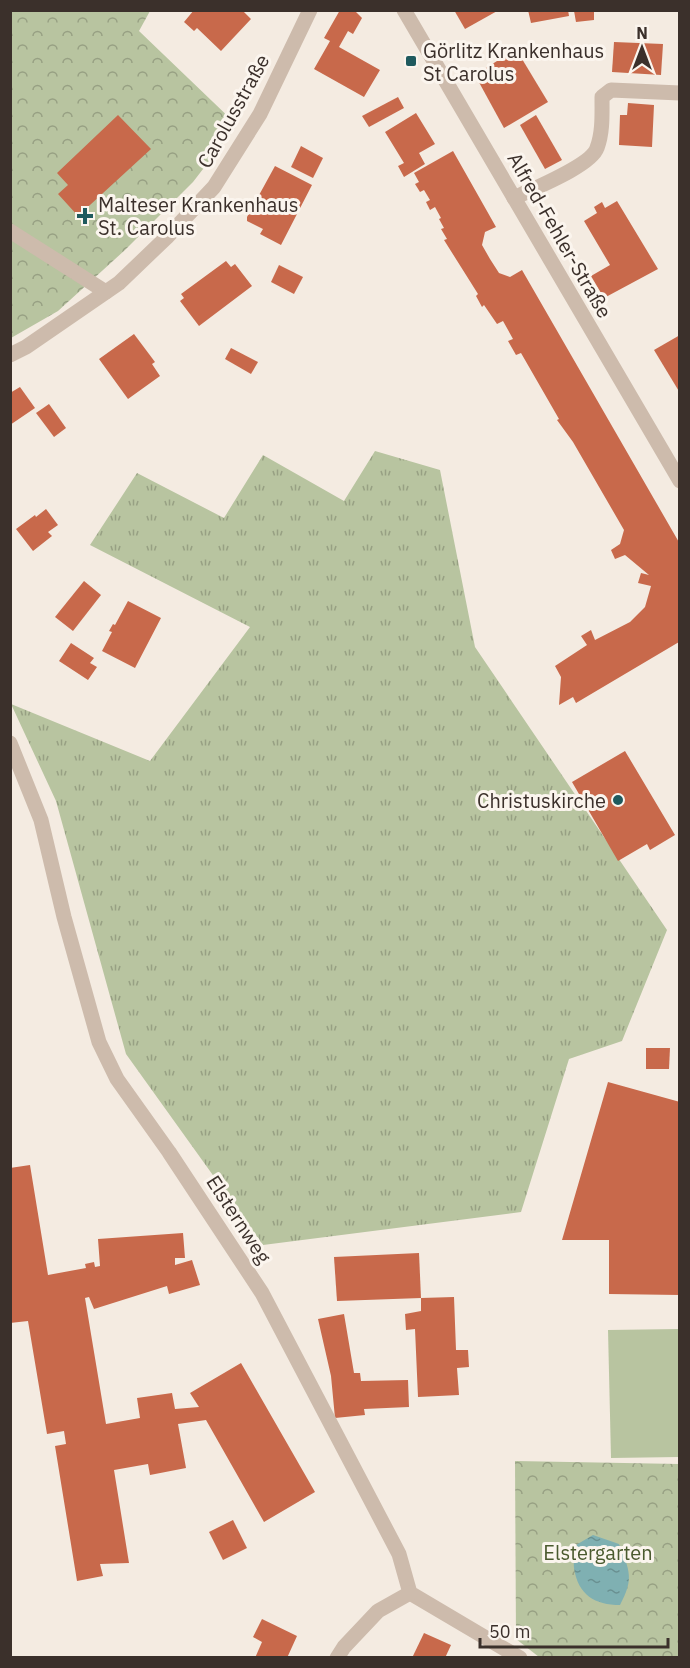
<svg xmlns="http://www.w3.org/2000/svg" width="690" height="1668" font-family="'IBM Plex Sans',sans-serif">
<defs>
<pattern id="grass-tufts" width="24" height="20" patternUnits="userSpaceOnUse" patternTransform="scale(1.5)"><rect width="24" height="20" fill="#b8c4a0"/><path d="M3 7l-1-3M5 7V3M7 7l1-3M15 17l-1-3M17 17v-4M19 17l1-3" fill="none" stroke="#97a083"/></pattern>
<pattern id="forest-crowns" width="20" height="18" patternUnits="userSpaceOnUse" patternTransform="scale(1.5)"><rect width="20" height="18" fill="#b8c4a0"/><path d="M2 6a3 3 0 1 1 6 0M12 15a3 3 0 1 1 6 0" fill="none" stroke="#97a083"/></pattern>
<pattern id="water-ripples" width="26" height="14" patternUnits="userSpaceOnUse" patternTransform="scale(1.5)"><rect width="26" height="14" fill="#7fb0b2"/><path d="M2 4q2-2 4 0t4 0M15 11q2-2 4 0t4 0" fill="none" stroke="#699091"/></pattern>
</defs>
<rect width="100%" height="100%" fill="#f4ebe1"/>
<path fill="url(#grass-tufts)" d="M 375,451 L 440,470 L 475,647 L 667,930 L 622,1041 L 569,1059 L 521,1212 L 263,1245 L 126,1054 L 56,801 L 11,704 L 150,761 L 250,627 L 90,545 L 137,473 L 224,518 L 263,455 L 344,501 Z"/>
<g fill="url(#forest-crowns)">
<path d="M 11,11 L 150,11 L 139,31 L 237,125 L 193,182 L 125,250 L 58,311 L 11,338 Z"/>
<path d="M 515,1461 L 679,1464 L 679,1657 L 539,1657 L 516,1639 Z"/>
</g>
<path fill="#b8c4a0" d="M 679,1329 L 679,1457 L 611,1458 L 608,1330 Z"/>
<path fill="url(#water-ripples)" d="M 593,1535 L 619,1544 C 630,1571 634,1579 620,1605 C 595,1605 578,1595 574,1568 C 573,1561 576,1552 576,1545 Z"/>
<g fill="#c8694b">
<path d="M 194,10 L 242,10 L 251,19 L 221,51 L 197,28 L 194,31 L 184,22 Z"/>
<path d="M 340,10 L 354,10 L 362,18 L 353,34 L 348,31 L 339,47 L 380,70 L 364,97 L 314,69 L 330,41 L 324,38 Z"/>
<path d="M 454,10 L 499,10 L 465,29 Z"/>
<path d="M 528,10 L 568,10 L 569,16 L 531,23 Z"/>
<path d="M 594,10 L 594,20 L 576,22 L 574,11 Z"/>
<path d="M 614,42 L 663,44 L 661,75 L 612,72 Z"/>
<path d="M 516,49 L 548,102 L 504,128 L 475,75 Z"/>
<path d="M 398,97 L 404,108 L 369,127 L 362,116 Z"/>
<path d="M 628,103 L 654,105 L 652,147 L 619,145 L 620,115 L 627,115 Z"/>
<path d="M 416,113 L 435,144 L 419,153 L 425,164 L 404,177 L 398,166 L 404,163 L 385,132 Z"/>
<path d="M 118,115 L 151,149 L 78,216 L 58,194 L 68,185 L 57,173 Z"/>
<path d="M 536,115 L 562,160 L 545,169 L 520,125 Z"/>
<path d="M 301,146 L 323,158 L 313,178 L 291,167 Z"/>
<path d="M 453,151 L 496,227 L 485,232 L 482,245 L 490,259 L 499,273 L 510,277 L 522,270 L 680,544 L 679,642 L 576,703 L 573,697 L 559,705 L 561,677 L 555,666 L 587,645 L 581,636 L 591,630 L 595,640 L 630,622 L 645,607 L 651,586 L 638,583 L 641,573 L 649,575 L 625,555 L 615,559 L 611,550 L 620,544 L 624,530 L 573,442 L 557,420 L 559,419 L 521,353 L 516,355 L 508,341 L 513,339 L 503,321 L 497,324 L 484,305 L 482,307 L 476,296 L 478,294 L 444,240 L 447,239 L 441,229 L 444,228 L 439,219 L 441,218 L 435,207 L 430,210 L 426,202 L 430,200 L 424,190 L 420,192 L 415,184 L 419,182 L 414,173 Z"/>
<path d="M 275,166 L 312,185 L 281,245 L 260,234 L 263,229 L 247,221 L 247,217 Z"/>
<path d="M 617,201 L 658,269 L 604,298 L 591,276 L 610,265 L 584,221 L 597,213 L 594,207 L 602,202 L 605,208 Z"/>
<path d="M 226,261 L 231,267 L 235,264 L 252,286 L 199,326 L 180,301 L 184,298 L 181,294 Z"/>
<path d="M 279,265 L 303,277 L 294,294 L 271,282 Z"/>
<path d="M 134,334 L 155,362 L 152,364 L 160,376 L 128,399 L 99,359 Z"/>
<path d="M 680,335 L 680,393 L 654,350 Z"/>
<path d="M 231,348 L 258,362 L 251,374 L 225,359 Z"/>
<path d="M 20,387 L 35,408 L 10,425 L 10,393 Z"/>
<path d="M 49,404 L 66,428 L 54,437 L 36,413 Z"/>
<path d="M 46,509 L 58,525 L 48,532 L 52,536 L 33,551 L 16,529 L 35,515 L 36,517 Z"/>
<path d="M 84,581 L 101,595 L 73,631 L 55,617 Z"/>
<path d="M 128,601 L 161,618 L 135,668 L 102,651 L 112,632 L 109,631 L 113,624 L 115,625 Z"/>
<path d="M 71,643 L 94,658 L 90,663 L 97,667 L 88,680 L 59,661 Z"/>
<path d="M 625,751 L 675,835 L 650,850 L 647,844 L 618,861 L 572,782 Z"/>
<path d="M 646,1048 L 670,1048 L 669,1069 L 646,1069 Z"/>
<path d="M 608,1082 L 680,1102 L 680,1295 L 609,1294 L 609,1240 L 562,1240 Z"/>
<path d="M 30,1165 L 48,1275 L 86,1268 L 85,1264 L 94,1262 L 95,1267 L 100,1266 L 98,1239 L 183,1233 L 185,1258 L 175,1258 L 175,1265 L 192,1260 L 200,1285 L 169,1294 L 167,1286 L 94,1309 L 89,1297 L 85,1298 L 106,1424 L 140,1418 L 137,1398 L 172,1393 L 175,1409 L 199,1407 L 190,1393 L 241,1363 L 315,1492 L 264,1522 L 206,1420 L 178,1424 L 186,1468 L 150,1475 L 148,1464 L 114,1470 L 129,1563 L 100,1564 L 103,1576 L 77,1581 L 55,1446 L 66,1444 L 64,1431 L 47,1434 L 28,1321 L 10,1323 L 10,1168 Z"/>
<path d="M 419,1253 L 421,1298 L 337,1301 L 334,1257 Z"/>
<path d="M 454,1297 L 456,1350 L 468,1350 L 469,1367 L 457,1368 L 459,1395 L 418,1397 L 415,1329 L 406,1330 L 405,1314 L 421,1311 L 421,1298 Z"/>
<path d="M 344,1314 L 354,1373 L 360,1373 L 361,1381 L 408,1380 L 409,1407 L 364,1409 L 365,1415 L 335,1418 L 331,1376 L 318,1319 Z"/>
<path d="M 233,1520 L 247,1548 L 223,1560 L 209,1532 Z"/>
<path d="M 262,1619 L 297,1636 L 287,1658 L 255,1658 L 262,1642 L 253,1637 Z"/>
<path d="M 424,1633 L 451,1645 L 445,1658 L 412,1658 Z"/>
</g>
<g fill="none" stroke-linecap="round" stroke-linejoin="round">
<g stroke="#cdbbac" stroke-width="15">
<path d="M 404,10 L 680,481"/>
<path d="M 514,198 C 532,189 591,166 597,148 C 603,132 602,114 602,97 L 611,90 L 680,93"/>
<path d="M 10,231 L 106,292"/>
<path d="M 10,355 L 26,347 L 119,283 L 167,237 L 214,187 L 260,114 L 310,10"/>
<path d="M 10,743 L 41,820 L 64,917 L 99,1042 L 117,1079 L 169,1152 L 262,1293 L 399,1554 L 410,1593 L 520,1658"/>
<path d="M 337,1658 L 344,1647 L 378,1611 L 410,1593"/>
</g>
</g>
<g fill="#1f5a5e" stroke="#fbf5ee" stroke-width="2">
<rect x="405" y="55" width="12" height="12" rx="3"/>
<path d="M82 207h6v6h6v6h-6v6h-6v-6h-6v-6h6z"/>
<circle cx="618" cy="800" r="6"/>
</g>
<g text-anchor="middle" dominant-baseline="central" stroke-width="6" stroke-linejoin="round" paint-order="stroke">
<g font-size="20" fill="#3b302b" stroke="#fbf5ee" text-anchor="start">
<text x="423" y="50">Görlitz Krankenhaus<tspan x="423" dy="23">St Carolus</tspan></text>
<text x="98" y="204">Malteser Krankenhaus<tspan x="98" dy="23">St. Carolus</tspan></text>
<text x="606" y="800" text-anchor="end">Christuskirche</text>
</g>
<g font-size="20" fill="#3b302b" stroke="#fbf5ee">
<text transform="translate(233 111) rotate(-61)">Carolusstraße</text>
<text transform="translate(560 235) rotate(60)">Alfred-Fehler-Straße</text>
<text transform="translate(239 1219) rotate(57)">Elsternweg</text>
</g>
<g font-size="20" fill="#4a5a2e" stroke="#fbf5ee">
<text x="598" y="1552">Elstergarten</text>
</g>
</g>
<rect width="690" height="1668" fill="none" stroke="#3b302b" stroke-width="24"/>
<g transform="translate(642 48)" stroke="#fbf5ee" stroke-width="4.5" paint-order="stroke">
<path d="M0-4.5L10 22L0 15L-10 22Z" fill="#3b302b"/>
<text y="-9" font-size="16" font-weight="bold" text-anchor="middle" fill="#3b302b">N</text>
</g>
<path d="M480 1638v9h188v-9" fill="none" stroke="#3b302b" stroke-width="3"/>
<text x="489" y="1638" font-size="18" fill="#3b302b" stroke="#fbf5ee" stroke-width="4.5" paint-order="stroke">50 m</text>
</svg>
